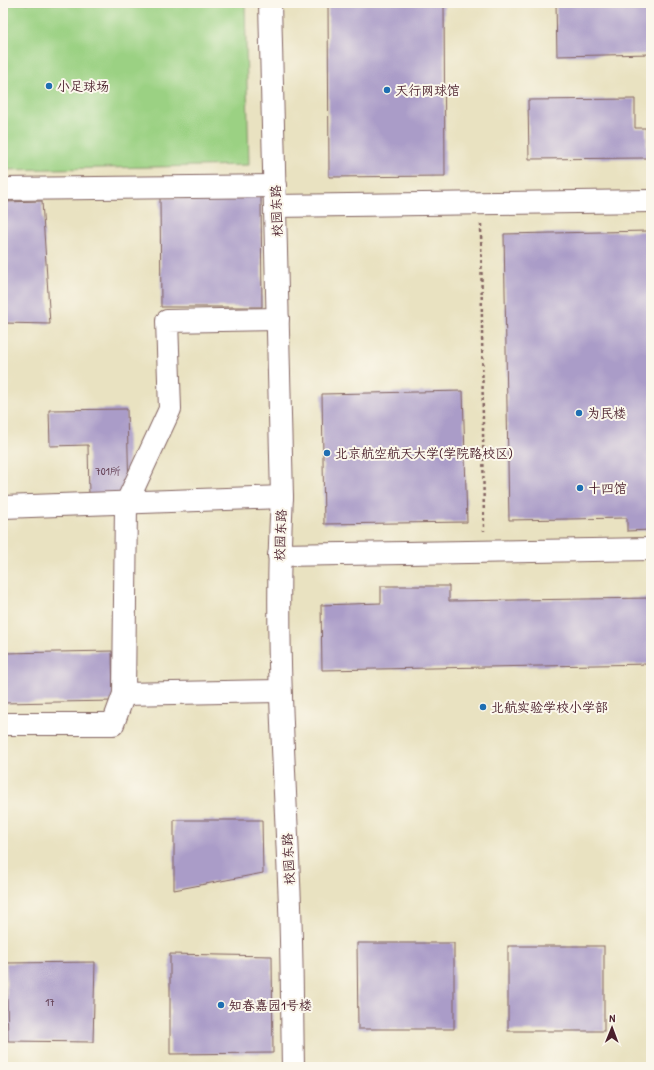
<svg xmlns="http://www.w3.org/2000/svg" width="654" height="1070" font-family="'Patrick Hand','LXGW WenKai TC',sans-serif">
<rect width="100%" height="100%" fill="#fbf7ec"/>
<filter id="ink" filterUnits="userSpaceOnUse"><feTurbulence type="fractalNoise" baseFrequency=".025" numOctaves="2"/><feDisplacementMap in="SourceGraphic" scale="8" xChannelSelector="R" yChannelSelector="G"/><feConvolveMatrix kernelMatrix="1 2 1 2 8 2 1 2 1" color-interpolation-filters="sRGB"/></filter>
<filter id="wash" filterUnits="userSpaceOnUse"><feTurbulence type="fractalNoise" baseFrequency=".012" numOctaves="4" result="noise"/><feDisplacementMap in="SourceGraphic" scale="16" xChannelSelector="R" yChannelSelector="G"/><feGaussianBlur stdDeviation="0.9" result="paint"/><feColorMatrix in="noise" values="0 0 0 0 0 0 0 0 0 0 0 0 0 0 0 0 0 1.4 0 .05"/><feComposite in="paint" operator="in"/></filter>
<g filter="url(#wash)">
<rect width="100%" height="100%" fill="#e9e2c1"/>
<path fill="#9bd183" stroke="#727857" d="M 3,3 L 245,3 L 249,165 L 3,170 Z"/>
<g id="blocks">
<g fill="#aa9cc8">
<path d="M 328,3 L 444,3 L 445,176 L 329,177 Z"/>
<path d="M 556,3 L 651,3 L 651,54 L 557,56 Z"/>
<path d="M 635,99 L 635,128 L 646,128 L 647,158 L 529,159 L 528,100 Z"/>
<path d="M 261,196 L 262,307 L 161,307 L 160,198 Z"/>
<path d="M 42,201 L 50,324 L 3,323 L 3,202 Z"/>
<path d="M 647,231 L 651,231 L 651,530 L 627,531 L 627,518 L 509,520 L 504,234 Z"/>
<path d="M 463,391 L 467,522 L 324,524 L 322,394 Z"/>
<path d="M 127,409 L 129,496 L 89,496 L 88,445 L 50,446 L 49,410 Z"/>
<path d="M 381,586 L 449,586 L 449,601 L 651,598 L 651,664 L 322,670 L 321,605 L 381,603 Z"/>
<path d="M 112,651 L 113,701 L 3,703 L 3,653 Z"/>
<path d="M 174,820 L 262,820 L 263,873 L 174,890 Z"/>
<path d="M 357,943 L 454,943 L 454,1029 L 358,1029 Z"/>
<rect x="508" y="946" width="96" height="85"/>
<path d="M 170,954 L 272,956 L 273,1053 L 170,1054 Z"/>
<path d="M 95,962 L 93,1042 L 8,1041 L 6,963 Z"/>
</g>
</g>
</g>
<g filter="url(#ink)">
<use href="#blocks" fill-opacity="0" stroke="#826360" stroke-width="1"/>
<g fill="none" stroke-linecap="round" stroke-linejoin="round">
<defs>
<g id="minor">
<path d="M 270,3 L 282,497 C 274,634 285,770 290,906 C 292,960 292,1013 293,1067"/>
<path d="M 3,189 L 275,186"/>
<path d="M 275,206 L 651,201"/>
<path d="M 278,319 L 167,321 L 170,409 L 126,504 L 124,694 L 280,691"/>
<path d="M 3,507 L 282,497"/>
<path d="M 279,555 L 651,549"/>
<path d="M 3,724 L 113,724 L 124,694"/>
</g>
</defs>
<use href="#minor" stroke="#826360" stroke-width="24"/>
<g stroke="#826360" stroke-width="2.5" stroke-dasharray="3 3" stroke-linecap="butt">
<path d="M 650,74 L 651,141"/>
<path d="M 481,224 L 484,531"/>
</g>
<use href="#minor" stroke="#fff" stroke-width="22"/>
</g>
</g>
<g fill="#1f6fb2" stroke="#fbf7ec" stroke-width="1.5">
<circle cx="49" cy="86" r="4"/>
<circle cx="387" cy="90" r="4"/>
<circle cx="579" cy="413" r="4"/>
<circle cx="327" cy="453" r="4"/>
<circle cx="580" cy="488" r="4"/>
<circle cx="483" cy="707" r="4"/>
<circle cx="221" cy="1005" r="4"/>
</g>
<g text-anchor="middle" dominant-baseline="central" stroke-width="4" stroke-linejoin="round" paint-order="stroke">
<g font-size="11" fill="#623e52">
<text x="108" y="471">701所</text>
<text x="50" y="1002">17</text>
</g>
<g font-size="13" fill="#4a1f2b" stroke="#fbf7ec" text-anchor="start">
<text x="57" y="86">小足球场</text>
<text x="395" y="90">天行网球馆</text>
<text x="587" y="413">为民楼</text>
<text x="335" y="453">北京航空航天大学(学院路校区)</text>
<text x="588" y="488">十四馆</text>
<text x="491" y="707">北航实验学校小学部</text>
<text x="229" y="1005">知春嘉园1号楼</text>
</g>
<g font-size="13" fill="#4a1f2b" stroke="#fbf7ec">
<text transform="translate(276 211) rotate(-92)">校园东路</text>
<text transform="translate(280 535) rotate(-88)">校园东路</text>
<text transform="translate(288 859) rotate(-93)">校园东路</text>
</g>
</g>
<rect width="654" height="1070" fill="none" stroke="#fbf7ec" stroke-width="16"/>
<g transform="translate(612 1028) rotate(1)" stroke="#fbf7ec" stroke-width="3" paint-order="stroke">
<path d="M0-3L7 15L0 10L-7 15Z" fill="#4a1f2b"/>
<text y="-6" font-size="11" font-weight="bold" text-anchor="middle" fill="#4a1f2b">N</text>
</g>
</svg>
